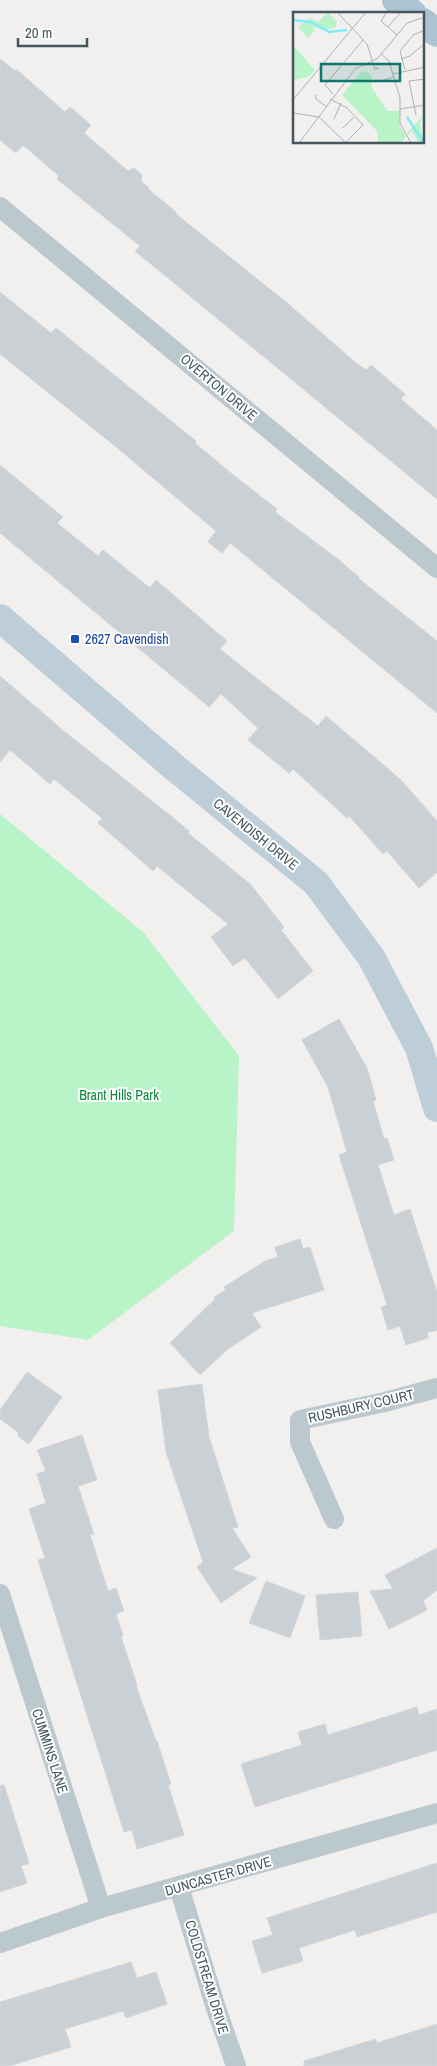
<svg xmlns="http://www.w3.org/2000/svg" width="437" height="2066" font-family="'Archivo Narrow',sans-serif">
<rect width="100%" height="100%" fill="#f2efef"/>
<path fill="#b9f4c8" d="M 0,814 L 143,932 L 239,1056 L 234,1231 L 88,1340 L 0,1326 Z"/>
<g fill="#cad0d4" stroke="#d2d6db">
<path d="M 0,59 L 15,71 L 16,69 L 65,112 L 70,107 L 91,125 L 84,133 L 128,171 L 134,168 L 142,175 L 141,181 L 149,188 L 148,189 L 176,212 L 176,214 L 286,302 L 356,363 L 366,370 L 371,365 L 405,394 L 401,399 L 437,430 L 437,499 L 135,251 L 140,246 L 57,179 L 59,176 L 23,145 L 16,153 L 0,140 Z"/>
<path d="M 0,292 L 51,333 L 56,328 L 196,441 L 195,443 L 237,478 L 277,509 L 275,512 L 339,560 L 359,577 L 358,578 L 437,641 L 437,713 L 230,543 L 222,553 L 208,542 L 216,531 L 115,446 L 0,354 Z"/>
<path d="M 0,465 L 63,517 L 57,523 L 98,556 L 103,550 L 150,588 L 156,580 L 227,641 L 220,649 L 260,681 L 318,726 L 326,716 L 400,779 L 437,821 L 437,872 L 419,888 L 387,851 L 383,854 L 349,816 L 347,818 L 293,769 L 289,773 L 248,740 L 258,728 L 221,694 L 209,707 L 0,533 Z"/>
<path d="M 0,676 L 65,732 L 171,816 L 189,831 L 188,833 L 251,885 L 284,927 L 281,930 L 313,971 L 278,999 L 245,958 L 233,966 L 211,937 L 228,924 L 157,866 L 153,871 L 98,823 L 102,818 L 54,779 L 50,784 L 10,750 L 0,762 Z"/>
<path d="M 339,1019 L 367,1068 L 376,1100 L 373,1101 L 384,1139 L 387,1138 L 394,1160 L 378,1165 L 394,1215 L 410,1209 L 437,1292 L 437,1330 L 427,1333 L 428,1338 L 406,1345 L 400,1326 L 388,1330 L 381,1307 L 387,1305 L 339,1155 L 347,1152 L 328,1087 L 302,1040 Z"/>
<path d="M 300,1239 L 303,1249 L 310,1247 L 324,1290 L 252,1313 L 261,1327 L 228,1349 L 200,1375 L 170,1343 L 215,1299 L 214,1297 L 226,1290 L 224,1287 L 265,1261 L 278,1257 L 275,1247 Z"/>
<path d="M 27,1372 L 62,1397 L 29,1444 L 18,1436 L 18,1432 L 0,1419 L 0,1410 Z"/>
<path d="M 202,1384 L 209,1437 L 238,1527 L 232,1528 L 251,1557 L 232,1569 L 257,1578 L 221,1603 L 197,1567 L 203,1562 L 166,1452 L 158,1390 Z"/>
<path d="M 82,1435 L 97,1480 L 78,1486 L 94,1534 L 90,1535 L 108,1591 L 116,1588 L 124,1611 L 116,1614 L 123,1636 L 121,1637 L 137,1685 L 136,1686 L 156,1741 L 157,1741 L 171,1784 L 168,1785 L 184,1835 L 137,1849 L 132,1830 L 124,1832 L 38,1560 L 45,1558 L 29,1509 L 46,1503 L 37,1474 L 46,1471 L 37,1450 Z"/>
<path d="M 437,1548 L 437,1590 L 423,1601 L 427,1610 L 389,1629 L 370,1591 L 393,1589 L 385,1575 Z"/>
<path d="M 266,1581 L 305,1596 L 290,1638 L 249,1623 Z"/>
<path d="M 358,1592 L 362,1636 L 320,1640 L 316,1595 Z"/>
<path d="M 417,1707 L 419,1715 L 437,1709 L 437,1750 L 255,1807 L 241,1764 L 302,1745 L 298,1732 L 325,1724 L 328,1735 Z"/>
<path d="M 4,1785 L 29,1863 L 21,1866 L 27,1883 L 0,1892 L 0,1786 Z"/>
<path d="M 437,1863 L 437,1912 L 357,1937 L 355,1930 L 299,1948 L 303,1961 L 262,1973 L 252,1941 L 273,1935 L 267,1918 Z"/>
<path d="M 131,1962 L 137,1978 L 156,1972 L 167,2004 L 126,2018 L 123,2011 L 65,2029 L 71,2047 L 9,2066 L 0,2066 L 0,2002 Z"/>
<path d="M 437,2024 L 437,2066 L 304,2066 L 304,2061 L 376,2039 L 377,2043 Z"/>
</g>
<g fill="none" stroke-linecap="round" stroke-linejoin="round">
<g stroke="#bbc9cf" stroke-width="20">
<path d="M 0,207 L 437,568"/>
<path d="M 334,1519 L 300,1442 L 300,1420 L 385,1402 L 437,1388"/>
<path d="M 0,1594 L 101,1908"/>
<path d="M 179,1887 L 215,2005 L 236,2066"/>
<path d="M 0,1943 L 101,1908 L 437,1813"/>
</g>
<path stroke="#beced8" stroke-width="28" d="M 0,618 L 175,768 L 316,883 L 371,957 L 419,1048 L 437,1108"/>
<g stroke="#acc3d1" stroke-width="28">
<path d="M 396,0 L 413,14"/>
<path d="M 423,22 L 437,33"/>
</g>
</g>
<rect fill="#1a4fb4" stroke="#fff" stroke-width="2" x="70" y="634" width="10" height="10" rx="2.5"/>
<g text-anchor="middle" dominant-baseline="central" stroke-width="4" stroke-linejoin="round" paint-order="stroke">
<g font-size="14" fill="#45565e" stroke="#fff">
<text transform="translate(219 387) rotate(40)">OVERTON DRIVE</text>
<text transform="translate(256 834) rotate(39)">CAVENDISH DRIVE</text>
<text transform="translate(361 1406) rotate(-13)">RUSHBURY COURT</text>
<text transform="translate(50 1751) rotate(72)">CUMMINS LANE</text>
<text transform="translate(218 1876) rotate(-16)">DUNCASTER DRIVE</text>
<text transform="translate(207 1977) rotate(73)">COLDSTREAM DRIVE</text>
</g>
<g font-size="14" fill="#164399" stroke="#fff" text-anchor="start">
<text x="85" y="639">2627 Cavendish</text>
</g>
<g font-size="14" fill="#0d883b" stroke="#fff">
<text x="119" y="1095">Brant Hills Park</text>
</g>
</g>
<g transform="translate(293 12)">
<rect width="131" height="131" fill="#f2efef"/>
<path d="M 35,0 L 44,10 L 43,15 L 33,18 L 20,15 L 22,18 L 15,26 L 5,15 L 17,6 L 25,10 ZM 0,33 L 22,58 L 15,65 L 0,68 Z" fill="#b9f4c8"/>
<path d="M 68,60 L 75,60 L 79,66 L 78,74 L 94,99 L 106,99 L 107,114 L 113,125 L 107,131 L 85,131 L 84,119 L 49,83 ZM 131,103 L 127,112 L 131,131 L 126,131 L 119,119 L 115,123 L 114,121 Z" fill="#b9f4c8"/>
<path fill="none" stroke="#81ecf5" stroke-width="2.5" d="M 0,8 L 18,10 L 36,20 L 54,18M 114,105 L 131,131"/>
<path fill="none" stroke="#adb2b5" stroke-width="1" d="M 44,0 L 74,32 L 82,57 L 86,56M 94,0 L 88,9 L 104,23M 95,15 L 108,0M 88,42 L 96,49 L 107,86 L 107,111 L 118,131M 108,47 L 117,44 L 132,31M 112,58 L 107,39 L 120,23 L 132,18M 100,62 L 132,55M 85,70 L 100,65M 40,82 L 32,73 L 70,28M 24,83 L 22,86 L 34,95M 37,87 L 54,96 L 70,113 L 52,131M 0,88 L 73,0M 107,97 L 132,93M 0,101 L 26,105 L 53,131M 123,103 L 116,69 L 132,67M 41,107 L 48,91M 50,116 L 61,105M 6,131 L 62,57 L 85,46 L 114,11 L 132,5"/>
<path fill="#0f766e" fill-opacity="0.15" stroke="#0f766e" stroke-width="2.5" d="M 28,52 L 107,52 L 107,69 L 28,69 Z"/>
<rect width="131" height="131" fill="none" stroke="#45565e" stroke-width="2.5"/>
</g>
<path d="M18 38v8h69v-8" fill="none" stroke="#45565e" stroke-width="2.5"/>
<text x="25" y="38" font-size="15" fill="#45565e" stroke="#ffffff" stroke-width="4" paint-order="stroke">20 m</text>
</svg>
